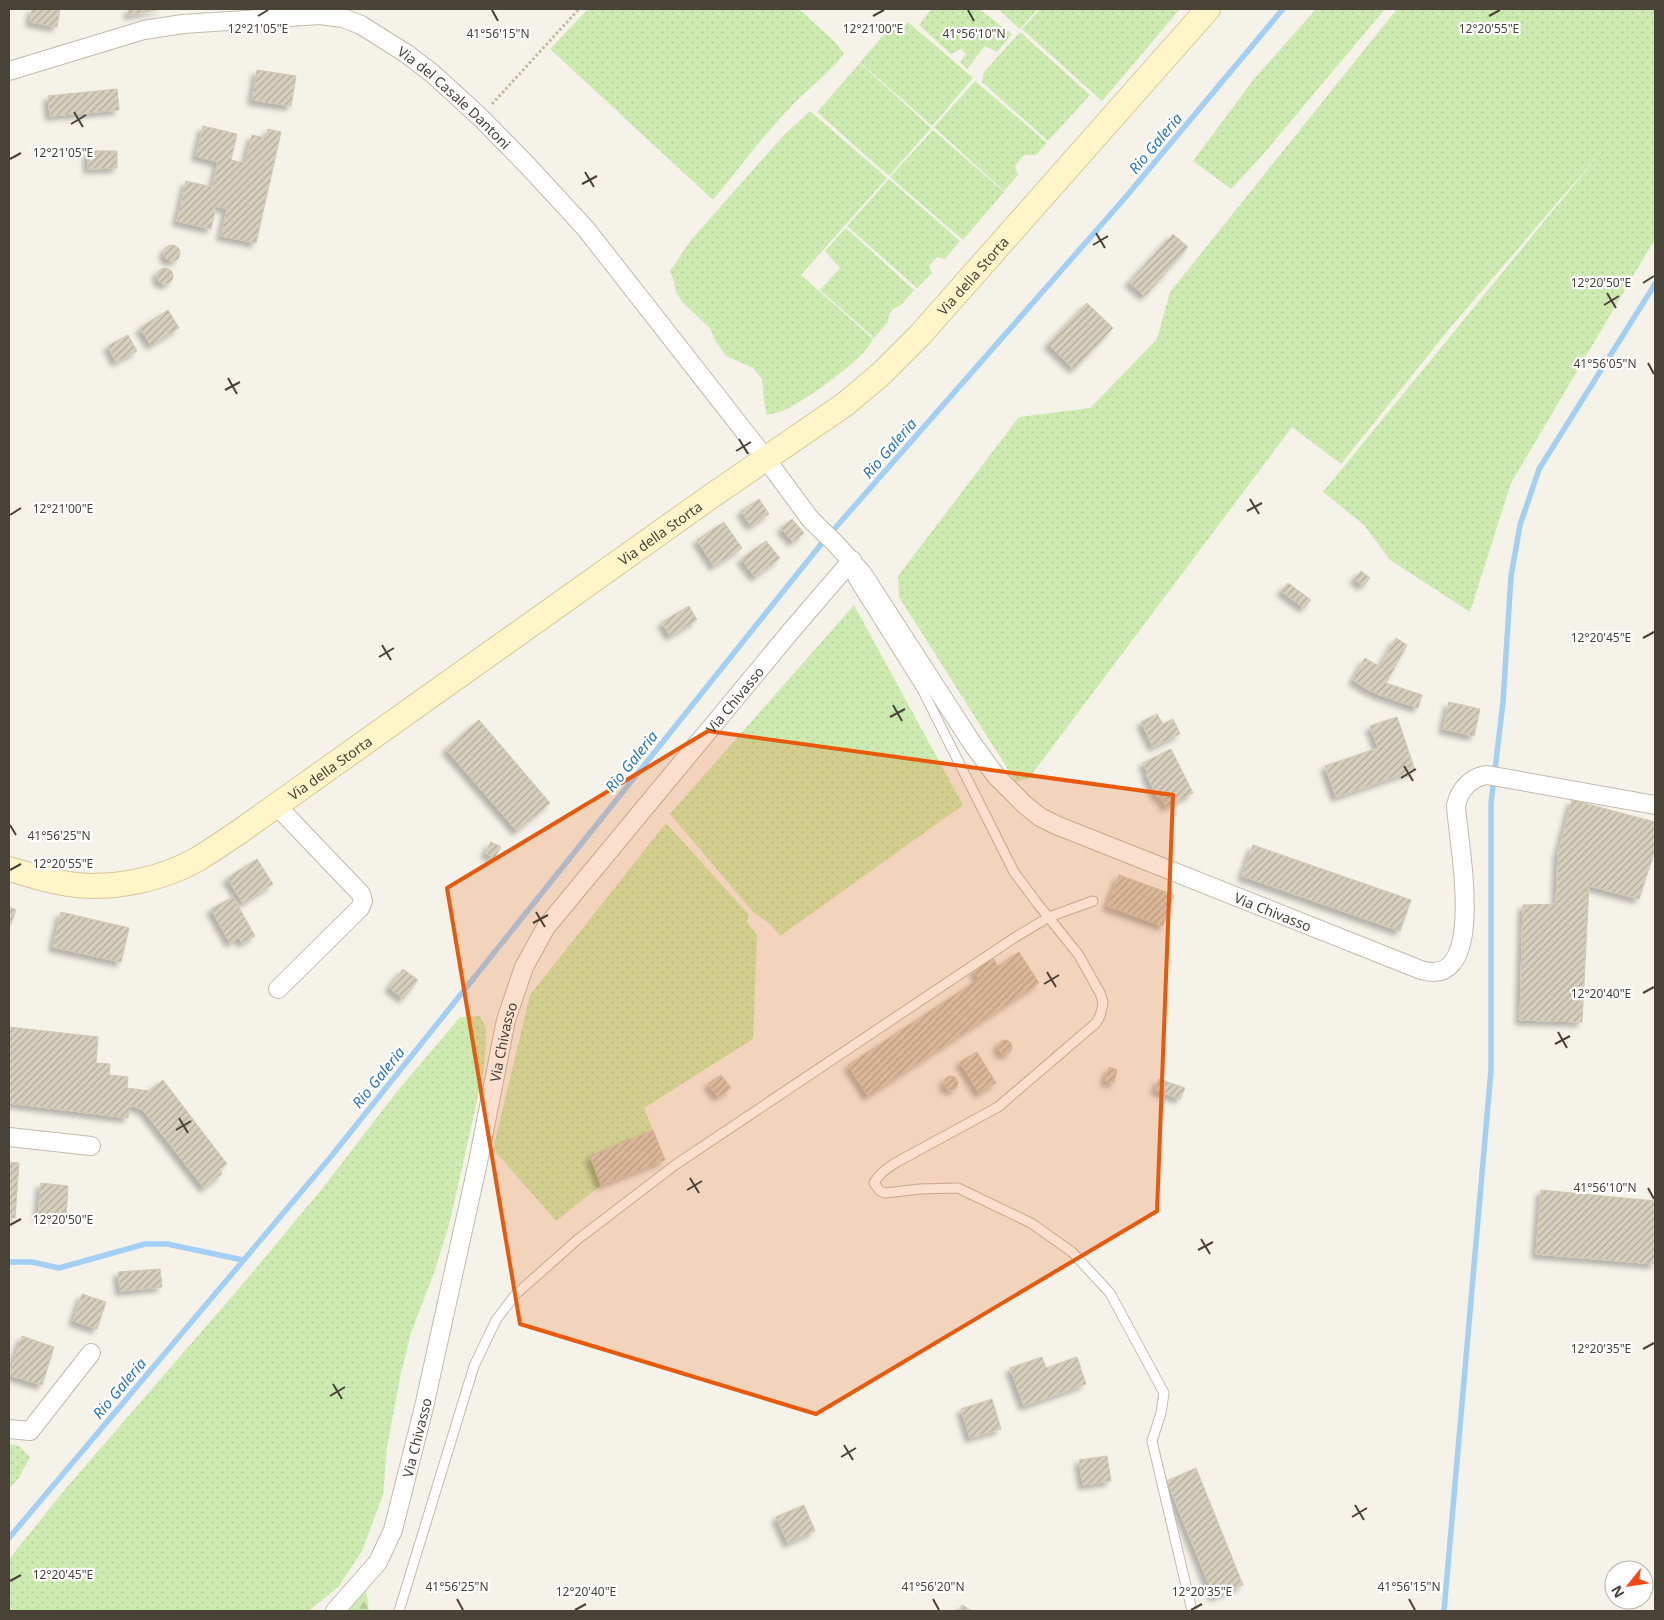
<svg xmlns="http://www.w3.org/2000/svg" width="1664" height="1620" font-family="'Noto Sans',sans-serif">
<defs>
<pattern id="grass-dots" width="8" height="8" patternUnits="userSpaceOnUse" patternTransform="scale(1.25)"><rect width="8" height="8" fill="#cdebb0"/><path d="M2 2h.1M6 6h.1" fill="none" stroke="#b2cb98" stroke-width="1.8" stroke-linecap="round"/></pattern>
<pattern id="forest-firs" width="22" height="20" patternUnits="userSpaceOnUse" patternTransform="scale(1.25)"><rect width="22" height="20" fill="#cdebb0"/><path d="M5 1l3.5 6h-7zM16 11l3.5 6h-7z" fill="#b2cb98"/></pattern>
<pattern id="building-hatch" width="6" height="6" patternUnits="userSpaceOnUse" patternTransform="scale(1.25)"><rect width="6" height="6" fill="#d7cfbe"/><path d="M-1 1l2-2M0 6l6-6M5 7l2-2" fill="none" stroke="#b0aa9b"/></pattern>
<filter id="shadow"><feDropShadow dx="-4.5" dy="4.5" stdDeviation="2.5" flood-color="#0004"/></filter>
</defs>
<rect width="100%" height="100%" fill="#f5f2e9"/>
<g fill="url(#grass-dots)">
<path d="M 588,9 L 799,9 L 835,42 L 844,54 C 826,76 803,93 784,114 C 759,141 737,171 713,200 L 550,49 Z"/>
<path d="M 931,9 L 979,9 L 1012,34 L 997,52 L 985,46 L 967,69 L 960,62 L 966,54 L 961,49 L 951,54 L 919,25 Z"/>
<path d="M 998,9 L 1038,9 L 1020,29 Z"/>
<path d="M 1040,9 L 1180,9 L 1102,101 L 1022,29 Z"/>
<path d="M 1316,9 L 1385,9 L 1260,158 L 1231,189 L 1193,161 L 1254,79 Z"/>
<path d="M 1397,9 L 1655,9 L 1655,239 L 1511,483 L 1470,612 L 1390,560 L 1364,525 L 1323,492 L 1605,147 L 1450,328 L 1341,464 L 1292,427 L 1029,778 L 1016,782 L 899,597 L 898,576 L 1019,417 L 1090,408 L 1157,339 L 1170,292 Z"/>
<path d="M 895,22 L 902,29 L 908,22 L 973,78 L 932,126 L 860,62 Z"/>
<path d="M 1020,32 L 1090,95 L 1048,141 L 982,82 L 984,72 Z"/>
<path d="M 860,63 L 931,128 L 889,176 L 817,112 Z"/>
<path d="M 975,81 L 1047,143 L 1036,155 L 1024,155 L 1015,166 L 1018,175 L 1004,191 L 934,127 Z"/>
<path d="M 810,111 L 887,178 L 801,275 L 873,339 C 864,359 816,392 796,404 C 787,410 777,413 767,415 L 764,402 L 762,379 L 753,368 L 726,356 L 716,342 L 710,328 L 684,304 L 676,293 L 674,281 L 670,271 L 691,240 L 784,135 Z"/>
<path d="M 933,130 L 1004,192 L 963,240 L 890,177 Z"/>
<path d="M 889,179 L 960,241 L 945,259 L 937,257 L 929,266 L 932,273 L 917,288 L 847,226 Z"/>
<path d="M 846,228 L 914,290 L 901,305 L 893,309 L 889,315 L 888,322 L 874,338 L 820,290 L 840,268 L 825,251 Z"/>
<path d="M 854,605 L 963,805 L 780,936 L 770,924 L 753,912 L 670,814 Z"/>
<path d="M 666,823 L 749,915 L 747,922 L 757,935 L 753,1039 L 644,1108 L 653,1130 L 590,1156 L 601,1185 L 556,1221 L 493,1149 L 530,995 Z"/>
<path d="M 480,1016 L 486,1028 L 486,1047 L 483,1074 L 450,1221 L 435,1270 L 411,1333 L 401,1373 L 387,1447 L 383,1495 L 362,1551 L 339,1586 L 309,1611 L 9,1611 L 9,1559 L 67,1487 L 247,1279 L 325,1185 L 395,1094 L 460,1017 Z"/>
<path d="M 9,1444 L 19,1446 L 30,1457 L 18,1479 L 9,1489 Z"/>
</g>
<path fill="url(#forest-firs)" d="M 366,1589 L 369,1611 L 345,1611 Z"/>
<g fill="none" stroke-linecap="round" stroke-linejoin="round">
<g stroke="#a3cff4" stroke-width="5.5">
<path d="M 9,1262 L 32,1262 L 59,1268 L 145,1244 L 167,1244 L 243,1260"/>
<path d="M 9,1538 L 329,1159 L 822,543 L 1124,199 L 1283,9"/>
<path d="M 1444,1611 L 1491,1070 L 1491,803 L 1503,702 L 1511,576 L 1520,525 L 1539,469 L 1655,284"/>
</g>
</g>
<g fill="url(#building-hatch)" stroke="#d3c7b1" filter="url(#shadow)">
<path d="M 32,9 L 60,9 L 57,27 L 30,22 Z"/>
<path d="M 128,9 L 162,9 L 129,15 Z"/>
<path d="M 257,70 L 296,76 L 291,106 L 252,100 Z"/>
<path d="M 117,89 L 119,110 L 50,116 L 48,96 Z"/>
<path d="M 203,126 L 237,134 L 231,160 L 245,163 L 252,135 L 266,138 L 268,129 L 281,132 L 256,243 L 221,236 L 227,209 L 216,206 L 211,229 L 177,221 L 186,181 L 212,187 L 218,162 L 196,156 Z"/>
<path d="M 88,151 L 117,151 L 117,168 L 88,169 Z"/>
<path d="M 1173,234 L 1188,247 L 1145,296 L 1129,282 Z"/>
<circle cx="172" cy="253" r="8"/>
<circle cx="165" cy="276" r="8"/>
<path d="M 1087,303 L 1113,328 L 1074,369 L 1048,344 Z"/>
<path d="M 168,310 L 179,328 L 151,345 L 140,328 Z"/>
<path d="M 128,335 L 137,351 L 116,362 L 108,346 Z"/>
<path d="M 759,499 L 769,514 L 751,526 L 741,511 Z"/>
<path d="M 792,519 L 804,533 L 793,542 L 781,528 Z"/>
<path d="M 724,522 L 742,548 L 714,566 L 697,540 Z"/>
<path d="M 766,541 L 780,558 L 755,577 L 741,559 Z"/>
<path d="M 1361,571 L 1370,578 L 1363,586 L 1354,579 Z"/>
<path d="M 1288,583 L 1311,600 L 1304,608 L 1281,591 Z"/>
<path d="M 689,606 L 697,620 L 670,636 L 662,622 Z"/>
<path d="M 1396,638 L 1407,645 L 1386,683 L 1422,695 L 1418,708 L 1380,695 L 1367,689 Z"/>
<path d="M 1365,658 L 1380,667 L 1367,689 L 1353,680 Z"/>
<path d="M 1449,702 L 1480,709 L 1474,736 L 1443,729 Z"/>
<path d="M 1157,714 L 1163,724 L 1173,719 L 1180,734 L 1153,747 L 1141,722 Z"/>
<path d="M 1397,717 L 1415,770 L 1336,797 L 1325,766 L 1378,748 L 1370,726 Z"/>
<path d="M 479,720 L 550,803 L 517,831 L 446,749 Z"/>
<path d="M 1171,749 L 1193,793 L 1166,807 L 1160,796 L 1158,798 L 1146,774 L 1148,773 L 1143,763 Z"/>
<path d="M 1572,800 L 1655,822 L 1655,850 L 1639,899 L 1589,886 L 1582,1022 L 1520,1020 L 1523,905 L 1556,904 L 1558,853 Z"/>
<path d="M 491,842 L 501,847 L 494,858 L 485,853 Z"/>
<path d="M 1253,845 L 1411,900 L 1400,931 L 1242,876 Z"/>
<path d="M 257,859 L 273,884 L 243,903 L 227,878 Z"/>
<path d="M 1119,875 L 1174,895 L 1163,926 L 1107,906 Z"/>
<path d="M 233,897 L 255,936 L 242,943 L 239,937 L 230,943 L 211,909 Z"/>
<path d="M 9,907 L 16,910 L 9,928 Z"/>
<path d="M 61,912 L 129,928 L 121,962 L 53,947 Z"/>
<path d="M 1019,952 L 1039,983 L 868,1096 L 848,1065 L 979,979 L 974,971 L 993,958 L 998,966 Z"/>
<path d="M 403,969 L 418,980 L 403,999 L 389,987 Z"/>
<path d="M 9,1027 L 98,1037 L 96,1063 L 110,1064 L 109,1075 L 128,1077 L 127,1088 L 149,1091 L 163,1080 L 227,1164 L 219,1170 L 222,1174 L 204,1188 L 143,1110 L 130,1105 L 128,1118 L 9,1103 Z"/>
<circle cx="1005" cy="1047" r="7"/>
<path d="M 977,1052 L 996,1083 L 979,1093 L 960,1062 Z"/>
<path d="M 1109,1067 L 1117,1070 L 1114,1083 L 1105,1081 Z"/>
<path d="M 721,1075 L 731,1088 L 718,1097 L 708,1084 Z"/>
<circle cx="951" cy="1083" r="7"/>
<path d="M 1159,1079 L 1185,1088 L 1180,1099 L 1155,1090 Z"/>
<path d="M 653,1130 L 665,1160 L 601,1185 L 590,1156 Z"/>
<path d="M 9,1162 L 19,1163 L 15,1218 L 9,1218 Z"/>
<path d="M 41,1183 L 68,1186 L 66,1218 L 38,1216 Z"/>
<path d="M 1541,1190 L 1655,1201 L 1655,1264 L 1536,1254 Z"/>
<path d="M 160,1269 L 162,1287 L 120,1291 L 118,1272 Z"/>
<path d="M 82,1294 L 106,1302 L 97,1329 L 73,1321 Z"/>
<path d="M 22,1336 L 54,1347 L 42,1385 L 9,1375 Z"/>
<path d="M 1042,1357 L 1046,1368 L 1077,1357 L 1086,1384 L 1024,1406 L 1010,1368 Z"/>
<path d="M 992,1399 L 1001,1429 L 970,1438 L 961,1409 Z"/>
<path d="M 1107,1456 L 1111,1481 L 1083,1485 L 1079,1460 Z"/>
<path d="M 1196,1468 L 1243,1585 L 1214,1597 L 1167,1481 Z"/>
<path d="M 804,1505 L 815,1531 L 788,1543 L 776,1517 Z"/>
<path d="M 962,1605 L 972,1611 L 959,1611 Z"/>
</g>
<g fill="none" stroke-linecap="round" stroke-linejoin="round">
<defs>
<g id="lane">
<path d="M 852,565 L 853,579 L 922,689 L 1014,872 L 1037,903 L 1078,954 L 1100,993 L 1103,1002 L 1102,1008 L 1100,1016 L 1096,1023 L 998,1107 L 897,1162 C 888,1168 879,1173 874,1183 L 880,1191 L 885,1193 L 920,1189 L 958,1188 L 1031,1223 L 1072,1252 L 1110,1293 L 1164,1393 L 1161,1413 L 1152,1441 L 1192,1611"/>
<path d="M 399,1611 L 474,1366 L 496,1320 L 515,1295 L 577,1240 L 675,1165 L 1014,938 L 1049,917 L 1093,901"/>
</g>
<g id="street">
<path id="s1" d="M 9,71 L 144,30 L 183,24 L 320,15 L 343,18 L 361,25 L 407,54 L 433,74 L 480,117 L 528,166 L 586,229 L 766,459 L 811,520 L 835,543 L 862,573 L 972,743 L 996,776 L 1025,805 L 1040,817 L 1056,825 L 1421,970 C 1490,991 1457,838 1456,805 C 1460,789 1471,777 1487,775 L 1655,805"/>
<path d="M 276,805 L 361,894 L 363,901 L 360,908 L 278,989"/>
<path d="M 9,1137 L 91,1146"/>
<path d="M 9,1429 L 30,1431 L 91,1353"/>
<path id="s2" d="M 335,1611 L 378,1562 L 393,1530 L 424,1407 L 478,1162 L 506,1020 L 524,967 L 546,927 L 791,631 L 852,560"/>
</g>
<g id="secondary">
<path id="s3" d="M 9,869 C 31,875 53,883 76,885 C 116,889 163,879 198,859 C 212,850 226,841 239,832 L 710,497 L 844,405 L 881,374 L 920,335 L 1208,9"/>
</g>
</defs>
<use href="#lane" stroke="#c1bbab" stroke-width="11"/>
<use href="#street" stroke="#c1bbab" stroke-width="20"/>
<use href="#secondary" stroke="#d7c997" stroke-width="26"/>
<path stroke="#c4b89b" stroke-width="3" stroke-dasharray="2.5 2.5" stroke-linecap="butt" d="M 492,104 L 579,9"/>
<use href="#lane" stroke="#fff" stroke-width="9"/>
<use href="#street" stroke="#fff" stroke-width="18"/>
<use href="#secondary" stroke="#fff5c9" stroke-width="24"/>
</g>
<path fill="#e8590c" fill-opacity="0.2" stroke="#e8590c" stroke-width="4" stroke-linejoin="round" d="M 708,731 L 1173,795 L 1157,1211 L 816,1414 L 520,1324 L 447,888 Z"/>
<path fill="none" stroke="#494337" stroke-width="2" d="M 492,10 L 498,21M 968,10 L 974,21M 258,16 L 268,10M 873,16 L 884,10M 1489,16 L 1500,10M 74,112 L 83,127M 71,124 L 86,115M 10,159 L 21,153M 585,172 L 594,187M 582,184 L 597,176M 1096,233 L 1105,248M 1093,245 L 1108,236M 1643,283 L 1654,276M 1607,293 L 1616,308M 1604,305 L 1619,296M 1648,363 L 1654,374M 228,378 L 237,394M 225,390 L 240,382M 739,439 L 748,454M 736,451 L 751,442M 1250,499 L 1259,514M 1247,511 L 1262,503M 10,515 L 21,508M 1643,638 L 1654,632M 382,645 L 391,660M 379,657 L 394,648M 893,705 L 902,721M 890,717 L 905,709M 1404,766 L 1413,781M 1401,778 L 1416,769M 10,825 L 16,835M 10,870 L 21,864M 536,912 L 545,927M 533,923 L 548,915M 1047,972 L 1056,987M 1044,984 L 1059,975M 1643,993 L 1654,987M 1558,1032 L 1567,1048M 1555,1044 L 1570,1036M 179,1118 L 188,1133M 176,1130 L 191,1121M 690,1178 L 699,1193M 1648,1188 L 1654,1199M 687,1190 L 702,1181M 10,1225 L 21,1219M 1201,1239 L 1210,1254M 1198,1250 L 1213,1242M 1643,1349 L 1654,1343M 333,1384 L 342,1399M 330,1396 L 345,1387M 844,1445 L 853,1460M 841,1457 L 856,1448M 1355,1505 L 1364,1520M 1352,1517 L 1367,1508M 10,1581 L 21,1575M 457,1599 L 463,1610M 933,1599 L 939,1610M 1409,1599 L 1415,1610M 575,1610 L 586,1604M 1191,1610 L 1202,1604"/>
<g text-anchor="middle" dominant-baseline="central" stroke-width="4.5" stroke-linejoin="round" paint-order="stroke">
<g font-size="14" fill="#494337" stroke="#fff">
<text stroke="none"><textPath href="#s1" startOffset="479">Via del Casale Dantoni</textPath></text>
<text stroke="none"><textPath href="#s3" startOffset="1168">Via della Storta</textPath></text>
<text stroke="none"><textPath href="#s3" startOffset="761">Via della Storta</textPath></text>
<text stroke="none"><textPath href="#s2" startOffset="1020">Via Chivasso</textPath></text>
<text stroke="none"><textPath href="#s3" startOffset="356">Via della Storta</textPath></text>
<text stroke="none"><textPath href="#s1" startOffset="1662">Via Chivasso</textPath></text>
<text stroke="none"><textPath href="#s2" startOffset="601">Via Chivasso</textPath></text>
<text stroke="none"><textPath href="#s2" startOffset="196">Via Chivasso</textPath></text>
</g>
<g font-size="15" font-style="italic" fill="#2a76bb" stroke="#fff">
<text transform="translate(1155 143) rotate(-50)">Rio Galeria</text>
<text transform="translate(889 448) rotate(-49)">Rio Galeria</text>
<text transform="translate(631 761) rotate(-51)">Rio Galeria</text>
<text transform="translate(378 1077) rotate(-51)">Rio Galeria</text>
<text transform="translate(119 1388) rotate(-50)">Rio Galeria</text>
</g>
</g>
<g font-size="12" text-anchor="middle" fill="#494337" stroke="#fff" stroke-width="4.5" stroke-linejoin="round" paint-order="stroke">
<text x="873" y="33">12°21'00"E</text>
<text x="1489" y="33">12°20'55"E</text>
<text x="258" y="33">12°21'05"E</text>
<text x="974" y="38">41°56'10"N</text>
<text x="498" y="38">41°56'15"N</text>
<text x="63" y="157">12°21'05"E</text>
<text x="1601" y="287">12°20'50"E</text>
<text x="1605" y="368">41°56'05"N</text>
<text x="63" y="513">12°21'00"E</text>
<text x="1601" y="642">12°20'45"E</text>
<text x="59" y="840">41°56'25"N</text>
<text x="63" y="868">12°20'55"E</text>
<text x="1601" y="998">12°20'40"E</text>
<text x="1605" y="1192">41°56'10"N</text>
<text x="63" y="1224">12°20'50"E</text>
<text x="1601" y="1353">12°20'35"E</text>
<text x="63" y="1579">12°20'45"E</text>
<text x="457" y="1591">41°56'25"N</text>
<text x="933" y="1591">41°56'20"N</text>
<text x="1409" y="1591">41°56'15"N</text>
<text x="586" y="1596">12°20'40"E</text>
<text x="1202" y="1596">12°20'35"E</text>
</g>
<rect width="1664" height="1620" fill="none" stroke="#494337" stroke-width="20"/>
<g transform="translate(1629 1585) rotate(240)"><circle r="24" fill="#ffffff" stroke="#b6b4af"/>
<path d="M0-4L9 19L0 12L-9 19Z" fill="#ff4616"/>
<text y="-8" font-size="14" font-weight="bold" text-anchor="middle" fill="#494337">N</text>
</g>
</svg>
